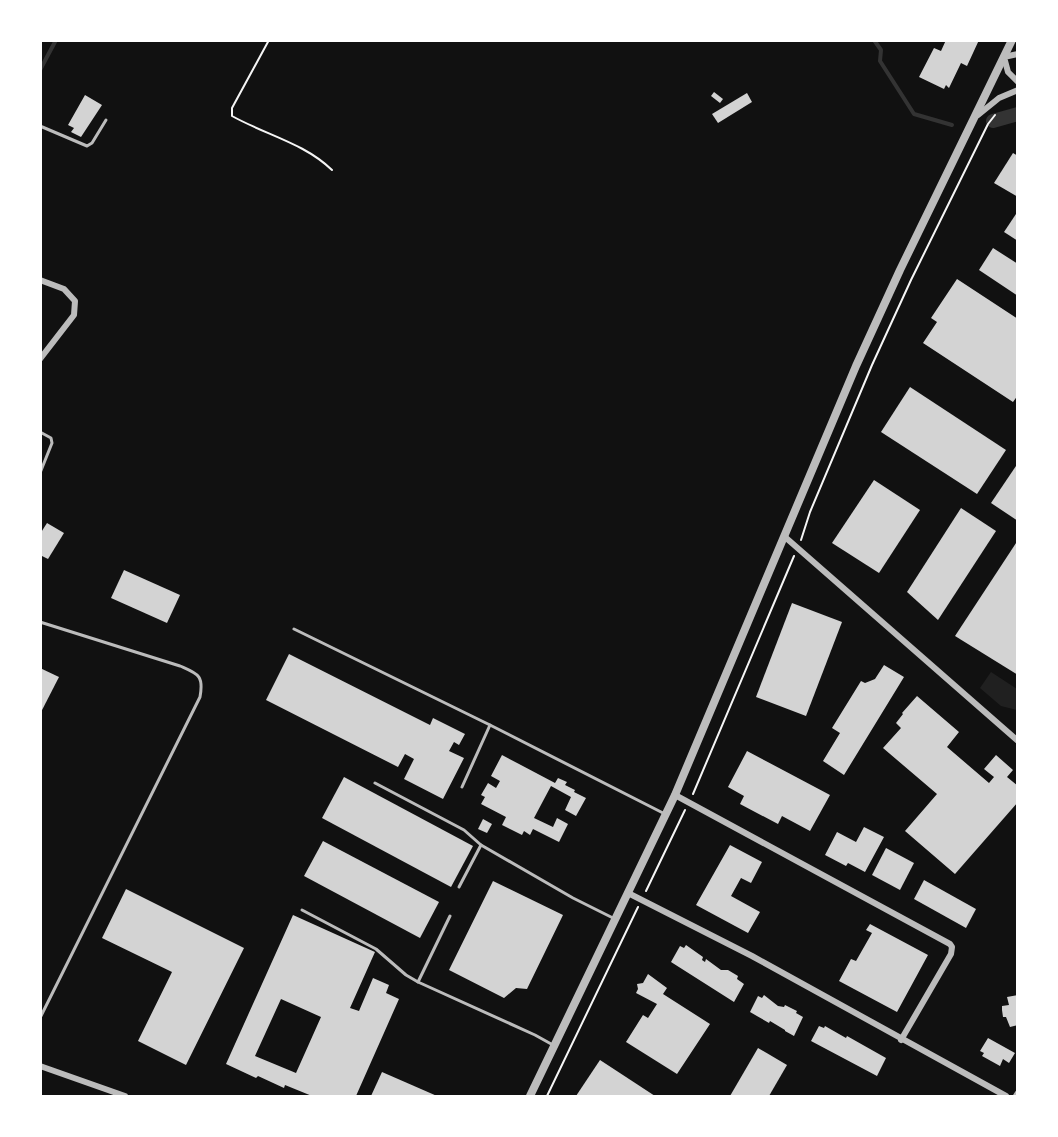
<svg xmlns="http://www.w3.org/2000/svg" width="1058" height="1137" font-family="Roboto,sans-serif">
<rect width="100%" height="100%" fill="#111"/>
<path fill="#202020" d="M 991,672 L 1017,689 L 1017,710 L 1001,706 L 980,688 Z"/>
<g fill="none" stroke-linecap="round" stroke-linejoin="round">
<g stroke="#333" stroke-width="4">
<path d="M 874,40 L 881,50 L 880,61 L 914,114 L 952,125"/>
<path d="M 40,70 L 56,40"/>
</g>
<path stroke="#333" stroke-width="14" d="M 993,121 L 1018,114"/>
</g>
<g fill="#d3d3d3" fill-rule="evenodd">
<path d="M 946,40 L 979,40 L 967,66 L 961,63 L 949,88 L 946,85 L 944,89 L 919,77 L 934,48 L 941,51 Z"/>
<path d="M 714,92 L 723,99 L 720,103 L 711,96 Z"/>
<path d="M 747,93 L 752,102 L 718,123 L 712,114 Z"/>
<path d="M 85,95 L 102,105 L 81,137 L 71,132 L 74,128 L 68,125 Z"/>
<path d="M 1013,153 L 1018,156 L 1018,197 L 994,183 Z"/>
<path d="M 1018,211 L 1018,241 L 1004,232 Z"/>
<path d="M 993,248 L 1018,264 L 1018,296 L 979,270 Z"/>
<path d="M 957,279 L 1018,319 L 1018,395 L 1013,402 L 923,343 L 937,322 L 931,318 Z"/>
<path d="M 910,387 L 1006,450 L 977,494 L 881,432 Z"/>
<path d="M 1018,463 L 1018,521 L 991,503 Z"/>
<path d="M 874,480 L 920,510 L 879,573 L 832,543 Z"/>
<path d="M 961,508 L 996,531 L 938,620 L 907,592 Z"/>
<path d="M 47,523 L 64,533 L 48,559 L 40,555 L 40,534 Z"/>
<path d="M 1018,540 L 1018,675 L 955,636 Z"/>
<path d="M 124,570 L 180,595 L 167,623 L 111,598 Z"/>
<path d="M 792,603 L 842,622 L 806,716 L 756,697 Z"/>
<path d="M 289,654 L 430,725 L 433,718 L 465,734 L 459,745 L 454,742 L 449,751 L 464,758 L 443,799 L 404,779 L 414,759 L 405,754 L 398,767 L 266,700 Z"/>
<path d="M 884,665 L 904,677 L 844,775 L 823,761 L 840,733 L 832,728 L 861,681 L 865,683 L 875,679 Z"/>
<path d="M 40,668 L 59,677 L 40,714 Z"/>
<path d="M 917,696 L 959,732 L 947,747 L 989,783 L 994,777 L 984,769 L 996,755 L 1013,770 L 1007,777 L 1018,786 L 1018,802 L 955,874 L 905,831 L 937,794 L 883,748 L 901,728 L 896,723 L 903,714 L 902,713 Z"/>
<path d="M 747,751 L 830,795 L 810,831 L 782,816 L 778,824 L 740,804 L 744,796 L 728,787 Z"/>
<path d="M 502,755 L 555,783 L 558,778 L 567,782 L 565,785 L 575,790 L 574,792 L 586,798 L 576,816 L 565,810 L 571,797 L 551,786 L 534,818 L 553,827 L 557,818 L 568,824 L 559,842 L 533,829 L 530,835 L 524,831 L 522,835 L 502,825 L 506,817 L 481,804 L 485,797 L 481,795 L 488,783 L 496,788 L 500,781 L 491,776 Z"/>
<path d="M 344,777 L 473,846 L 451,887 L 322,818 Z"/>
<path d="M 483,819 L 492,824 L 487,833 L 478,829 Z"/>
<path d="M 864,827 L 884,837 L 865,872 L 848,863 L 846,866 L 825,855 L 837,832 L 856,842 Z"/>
<path d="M 323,841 L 439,902 L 420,938 L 304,876 Z"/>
<path d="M 730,845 L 762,862 L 751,883 L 741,878 L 731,896 L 760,912 L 748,933 L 696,905 Z"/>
<path d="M 886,848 L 914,863 L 900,890 L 872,875 Z"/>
<path d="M 924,880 L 976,909 L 966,928 L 914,899 Z"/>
<path d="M 493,881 L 563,915 L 527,989 L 516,988 L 504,998 L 449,970 Z"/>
<path d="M 126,889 L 244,948 L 186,1065 L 138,1041 L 172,972 L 102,938 Z"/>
<path d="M 293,915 L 375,952 L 350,1008 L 359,1011 L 373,978 L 389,985 L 386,993 L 399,999 L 356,1096 L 312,1096 L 285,1085 L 284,1088 L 258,1076 L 256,1078 L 226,1064 ZM 281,999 L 321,1017 L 296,1073 L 255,1056 Z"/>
<path d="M 870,924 L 928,955 L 897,1012 L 839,981 L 851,959 L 856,961 L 872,933 L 866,930 Z"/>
<path d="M 686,945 L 703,957 L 702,960 L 705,962 L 706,959 L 721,970 L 728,970 L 738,976 L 737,979 L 744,984 L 734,1002 L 671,962 L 680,946 L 684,948 Z"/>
<path d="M 648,974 L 667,988 L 663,994 L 710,1024 L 677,1074 L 626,1042 L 643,1015 L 648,1018 L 657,1004 L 636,993 L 638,989 L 637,984 L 643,983 Z"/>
<path d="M 764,995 L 778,1006 L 784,1007 L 785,1005 L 797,1011 L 796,1013 L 803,1017 L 794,1036 L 785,1031 L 785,1030 L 770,1021 L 769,1023 L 750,1012 L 758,996 L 762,998 Z"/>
<path d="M 1018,995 L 1018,1025 L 1010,1027 L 1006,1017 L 1003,1017 L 1002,1010 L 1002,1006 L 1009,1005 L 1007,997 Z"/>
<path d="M 819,1026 L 824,1028 L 825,1026 L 846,1038 L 847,1036 L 886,1058 L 877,1076 L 811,1041 Z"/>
<path d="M 988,1038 L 1015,1053 L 1009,1063 L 1003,1059 L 1000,1066 L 982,1056 L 984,1053 L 980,1051 Z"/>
<path d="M 758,1048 L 787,1065 L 769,1096 L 730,1096 Z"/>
<path d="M 600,1060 L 655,1096 L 576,1096 Z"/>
<path d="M 382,1072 L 437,1096 L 371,1096 Z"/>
</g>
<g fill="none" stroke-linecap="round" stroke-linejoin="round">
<g stroke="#f5f5f5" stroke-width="2">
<path d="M 269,40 L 232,108 L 232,116 C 266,135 304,143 332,170"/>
<path d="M 801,540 L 810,512 L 872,365 L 911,280 L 988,124 L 995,115"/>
<path d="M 693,794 L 794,556"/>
<path d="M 646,891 L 685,810"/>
<path d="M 547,1096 L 638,907"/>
</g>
<g stroke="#bcbcbc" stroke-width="3">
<path d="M 40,126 L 87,146 L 92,143 L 106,120"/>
<path d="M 40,432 L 51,438 L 52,443 L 40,473"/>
<path d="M 40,622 L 180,666 C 198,674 204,675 200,697 L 40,1018"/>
<path d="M 294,629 L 490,725 L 665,814"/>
<path d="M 375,783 L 464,830 L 481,845 L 573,898 L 615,919"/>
<path d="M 462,787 L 490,725"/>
<path d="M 459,887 L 481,845"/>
<path d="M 302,910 L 376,949 L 406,975 L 418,982"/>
<path d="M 450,916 L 418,982 L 535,1035 L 553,1045"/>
</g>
<g stroke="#bcbcbc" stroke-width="6">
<path d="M 1018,54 L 1004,57 L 1008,72 L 1018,82"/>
<path d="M 978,115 L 999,98 L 1018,90"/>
<path d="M 40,280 L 64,289 L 75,301 L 74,315 L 40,359"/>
<path d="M 785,537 L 1018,741"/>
<path d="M 675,795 L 950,944 L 952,947 L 951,954 L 901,1040"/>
<path d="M 630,894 L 752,956 L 1006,1096"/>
<path d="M 40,1066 L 125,1096"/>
<path d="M 1016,1096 L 1018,1093"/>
</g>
<path stroke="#bcbcbc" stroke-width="8" d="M 530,1096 L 675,795 L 856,366 L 900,270 L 1012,40"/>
</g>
<rect width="1058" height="1137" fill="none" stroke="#ffffff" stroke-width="84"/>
</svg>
